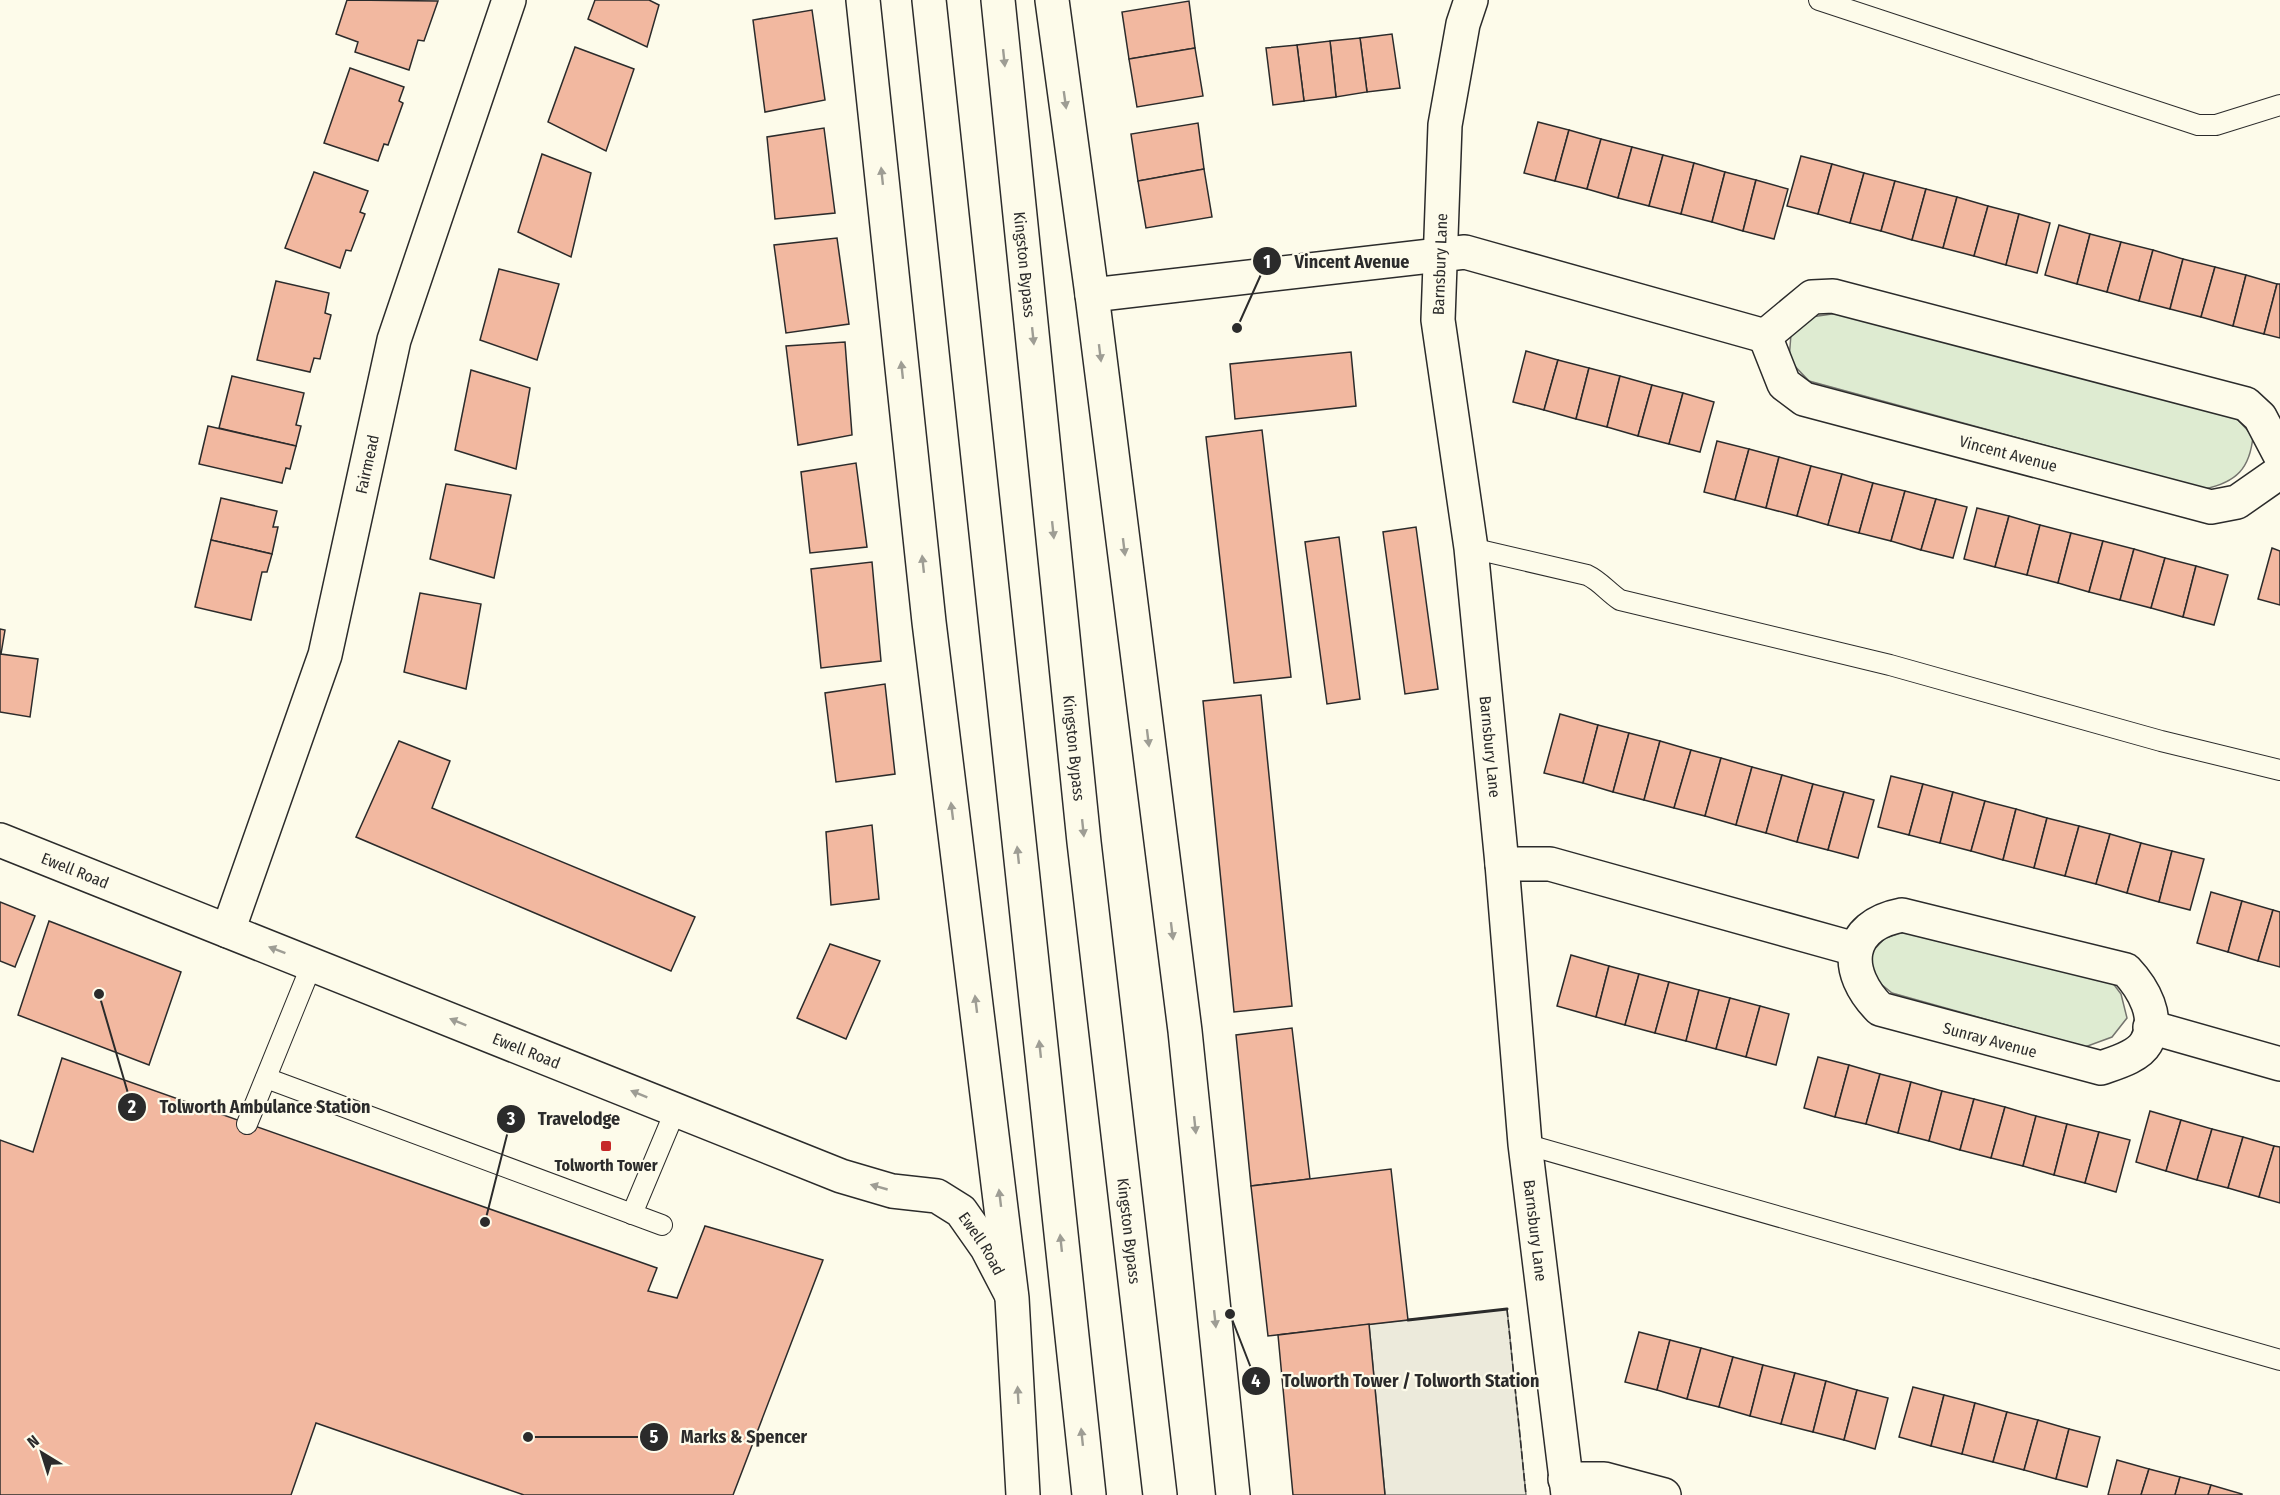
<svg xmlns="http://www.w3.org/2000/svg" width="2280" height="1495" font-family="'Fira Sans Condensed',sans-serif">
<rect width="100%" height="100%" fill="#fdfbea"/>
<g fill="#deebd1" stroke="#74746e" stroke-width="1.5">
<path d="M 1839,313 L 2219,408 L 2238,420 L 2253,436 C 2250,469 2236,482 2205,489 L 1809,381 L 1789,360 L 1791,334 L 1811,317 Z"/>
<path d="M 1911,930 L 2109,978 L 2121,994 L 2127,1018 L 2112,1037 L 2085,1047 L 1892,993 L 1876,980 L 1869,955 L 1885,938 Z"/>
</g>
<path fill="#eceadb" stroke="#74746e" stroke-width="1.5" d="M 1507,1309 L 1526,1495 L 1385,1495 L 1369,1324 Z"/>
<g fill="#f2b8a0" stroke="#2b2b2b" stroke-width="1.5">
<path d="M 347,0 L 438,1 L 424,41 L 418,40 L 409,70 L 355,52 L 358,42 L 336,34 Z"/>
<path d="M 595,0 L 649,0 L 659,5 L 647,47 L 588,19 Z"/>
<path d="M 1189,1 L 1195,48 L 1129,59 L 1122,12 Z"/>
<path d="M 812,10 L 825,100 L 765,112 L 753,20 Z"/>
<path d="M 1392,34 L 1400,88 L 1367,92 L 1360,38 Z"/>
<path d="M 1360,38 L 1367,92 L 1336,97 L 1330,41 Z"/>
<path d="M 1330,41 L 1336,97 L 1304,101 L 1297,45 Z"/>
<path d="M 1297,45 L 1304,101 L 1273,105 L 1266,48 Z"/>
<path d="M 575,47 L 634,69 L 606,151 L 548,122 Z"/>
<path d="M 1195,48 L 1203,96 L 1137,107 L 1129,59 Z"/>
<path d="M 350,68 L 404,87 L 399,101 L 403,103 L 388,145 L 384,144 L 378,161 L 324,143 Z"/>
<path d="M 1538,122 L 1569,130 L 1555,181 L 1524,173 Z"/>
<path d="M 1198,123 L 1204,169 L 1138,181 L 1131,134 Z"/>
<path d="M 824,128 L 835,213 L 775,219 L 767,137 Z"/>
<path d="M 1569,130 L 1601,139 L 1587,189 L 1555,181 Z"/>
<path d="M 1601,139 L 1632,147 L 1618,198 L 1587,189 Z"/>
<path d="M 1632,147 L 1663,155 L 1649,206 L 1618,198 Z"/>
<path d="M 542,154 L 591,173 L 571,257 L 518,232 Z"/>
<path d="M 1663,155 L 1694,163 L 1681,214 L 1649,206 Z"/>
<path d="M 1801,156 L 1832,164 L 1818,214 L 1787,206 Z"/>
<path d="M 1694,163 L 1725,172 L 1712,222 L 1681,214 Z"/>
<path d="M 1832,164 L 1864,173 L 1850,223 L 1818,214 Z"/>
<path d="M 1204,169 L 1212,217 L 1146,228 L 1138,181 Z"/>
<path d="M 314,172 L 368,191 L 360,212 L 365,214 L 351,251 L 346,250 L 340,268 L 285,248 Z"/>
<path d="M 1725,172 L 1756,180 L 1743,231 L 1712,222 Z"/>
<path d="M 1864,173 L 1895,181 L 1881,231 L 1850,223 Z"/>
<path d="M 1756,180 L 1788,189 L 1774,239 L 1743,231 Z"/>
<path d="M 1895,181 L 1926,189 L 1912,240 L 1881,231 Z"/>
<path d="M 1926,189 L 1957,197 L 1943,248 L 1912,240 Z"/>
<path d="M 1957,197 L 1988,206 L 1974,256 L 1943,248 Z"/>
<path d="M 1988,206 L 2019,214 L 2006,265 L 1974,256 Z"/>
<path d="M 2019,214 L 2050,223 L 2037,273 L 2006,265 Z"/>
<path d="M 2059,225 L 2090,234 L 2077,284 L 2045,275 Z"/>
<path d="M 2090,234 L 2121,242 L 2107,292 L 2077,284 Z"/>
<path d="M 837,238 L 849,324 L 786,333 L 774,245 Z"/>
<path d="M 2121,242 L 2153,250 L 2139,301 L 2107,292 Z"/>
<path d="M 2153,250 L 2183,259 L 2170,309 L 2139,301 Z"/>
<path d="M 2183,259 L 2215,267 L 2201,317 L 2170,309 Z"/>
<path d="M 2215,267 L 2246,275 L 2233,326 L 2201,317 Z"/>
<path d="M 499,269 L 559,284 L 537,360 L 480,340 Z"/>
<path d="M 2246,275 L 2277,284 L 2264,334 L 2233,326 Z"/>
<path d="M 276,281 L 329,293 L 325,313 L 331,315 L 320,359 L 314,358 L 310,372 L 257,360 Z"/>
<path d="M 2277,284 L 2280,284 L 2280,338 L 2264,334 Z"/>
<path d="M 845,342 L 852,435 L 798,445 L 786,346 Z"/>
<path d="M 1526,351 L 1558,360 L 1544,410 L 1513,402 Z"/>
<path d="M 1351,352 L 1356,406 L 1235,419 L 1230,364 Z"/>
<path d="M 1558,360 L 1589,368 L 1576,419 L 1544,410 Z"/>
<path d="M 1589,368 L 1620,376 L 1607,427 L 1576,419 Z"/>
<path d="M 471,370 L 530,388 L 516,469 L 455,450 Z"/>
<path d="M 232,376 L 304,393 L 296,425 L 301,426 L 296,446 L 219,428 Z"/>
<path d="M 1620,376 L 1652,385 L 1638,436 L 1607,427 Z"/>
<path d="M 1652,385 L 1683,393 L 1669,444 L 1638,436 Z"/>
<path d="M 1683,393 L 1714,402 L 1700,452 L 1669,444 Z"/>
<path d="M 208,426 L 296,446 L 290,469 L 286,468 L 282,483 L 199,464 Z"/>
<path d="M 1262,430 L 1291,677 L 1234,683 L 1206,437 Z"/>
<path d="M 1717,441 L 1749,449 L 1735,500 L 1704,492 Z"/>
<path d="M 1749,449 L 1779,457 L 1766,508 L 1735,500 Z"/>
<path d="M 1779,457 L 1811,466 L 1797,516 L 1766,508 Z"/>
<path d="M 856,463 L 867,547 L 810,553 L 801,472 Z"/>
<path d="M 1811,466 L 1842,474 L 1828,525 L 1797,516 Z"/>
<path d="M 1842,474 L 1873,483 L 1859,533 L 1828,525 Z"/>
<path d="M 1873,483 L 1905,491 L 1891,541 L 1859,533 Z"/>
<path d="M 446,484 L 511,495 L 494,578 L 430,559 Z"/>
<path d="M 1905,491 L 1936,499 L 1921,550 L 1891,541 Z"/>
<path d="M 221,498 L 277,511 L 273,527 L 278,527 L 272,554 L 211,540 Z"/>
<path d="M 1936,499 L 1967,507 L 1953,558 L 1921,550 Z"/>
<path d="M 1977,508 L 2009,516 L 1995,567 L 1964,559 Z"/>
<path d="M 2009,516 L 2040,525 L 2027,575 L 1995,567 Z"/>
<path d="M 2040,525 L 2071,533 L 2058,583 L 2027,575 Z"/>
<path d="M 1416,527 L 1438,689 L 1405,694 L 1383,532 Z"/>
<path d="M 2071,533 L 2103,541 L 2089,592 L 2058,583 Z"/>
<path d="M 1339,537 L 1360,699 L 1327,704 L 1305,542 Z"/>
<path d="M 211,540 L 272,554 L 267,572 L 262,572 L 251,620 L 195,607 Z"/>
<path d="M 2103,541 L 2134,549 L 2120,600 L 2089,592 Z"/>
<path d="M 2272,548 L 2280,551 L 2280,605 L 2258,599 Z"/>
<path d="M 2134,549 L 2165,558 L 2151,608 L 2120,600 Z"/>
<path d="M 2165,558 L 2196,566 L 2183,617 L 2151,608 Z"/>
<path d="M 872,562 L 881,661 L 821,668 L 811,569 Z"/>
<path d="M 2196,566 L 2228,575 L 2214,625 L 2183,617 Z"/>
<path d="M 420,593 L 481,604 L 466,689 L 404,672 Z"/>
<path d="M 0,629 L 5,630 L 1,654 L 38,659 L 30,717 L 0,712 Z"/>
<path d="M 885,684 L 895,774 L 836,782 L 825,693 Z"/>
<path d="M 1261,695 L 1292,1006 L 1234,1012 L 1203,701 Z"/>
<path d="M 1560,714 L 1598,725 L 1583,783 L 1544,773 Z"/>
<path d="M 1598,725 L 1629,733 L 1613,792 L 1583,783 Z"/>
<path d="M 1629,733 L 1660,741 L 1644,800 L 1613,792 Z"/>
<path d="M 399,741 L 450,761 L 432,808 L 695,917 L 671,971 L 356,837 Z"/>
<path d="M 1660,741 L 1691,750 L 1674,808 L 1644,800 Z"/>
<path d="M 1691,750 L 1721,758 L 1705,816 L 1674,808 Z"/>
<path d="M 1721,758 L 1752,767 L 1736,825 L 1705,816 Z"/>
<path d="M 1752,767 L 1782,775 L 1766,833 L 1736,825 Z"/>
<path d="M 1782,775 L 1813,784 L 1797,842 L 1766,833 Z"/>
<path d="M 1891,776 L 1923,784 L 1909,835 L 1878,827 Z"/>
<path d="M 1813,784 L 1844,792 L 1828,850 L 1797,842 Z"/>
<path d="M 1923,784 L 1953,792 L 1940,843 L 1909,835 Z"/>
<path d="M 1844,792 L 1874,800 L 1858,858 L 1828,850 Z"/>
<path d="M 1953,792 L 1985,801 L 1971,851 L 1940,843 Z"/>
<path d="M 1985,801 L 2016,809 L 2003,860 L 1971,851 Z"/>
<path d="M 2016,809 L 2047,818 L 2034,868 L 2003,860 Z"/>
<path d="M 2047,818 L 2079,826 L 2065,876 L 2034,868 Z"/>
<path d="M 872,825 L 879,899 L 831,905 L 826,832 Z"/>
<path d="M 2079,826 L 2110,834 L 2096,884 L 2065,876 Z"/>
<path d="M 2110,834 L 2141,843 L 2127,893 L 2096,884 Z"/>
<path d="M 2141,843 L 2172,851 L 2159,902 L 2127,893 Z"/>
<path d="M 2172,851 L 2204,859 L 2190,910 L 2159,902 Z"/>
<path d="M 2211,892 L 2242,901 L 2228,952 L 2197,943 Z"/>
<path d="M 2242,901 L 2273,910 L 2258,961 L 2228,952 Z"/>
<path d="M 0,902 L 35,916 L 15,967 L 0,961 Z"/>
<path d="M 2273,910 L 2280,912 L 2280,967 L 2258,961 Z"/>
<path d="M 49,921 L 181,972 L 149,1065 L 18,1015 Z"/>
<path d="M 830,944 L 880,961 L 846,1039 L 797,1018 Z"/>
<path d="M 1571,955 L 1609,966 L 1596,1017 L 1557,1006 Z"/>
<path d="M 1609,966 L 1639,974 L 1625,1025 L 1596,1017 Z"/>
<path d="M 1639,974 L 1669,982 L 1655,1033 L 1625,1025 Z"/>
<path d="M 1669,982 L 1699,990 L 1686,1041 L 1655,1033 Z"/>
<path d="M 1699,990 L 1730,998 L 1716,1049 L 1686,1041 Z"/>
<path d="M 1730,998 L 1760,1006 L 1746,1057 L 1716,1049 Z"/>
<path d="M 1760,1006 L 1789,1014 L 1776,1065 L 1746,1057 Z"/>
<path d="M 1292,1028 L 1310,1179 L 1251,1186 L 1236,1035 Z"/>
<path d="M 1818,1057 L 1849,1065 L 1835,1117 L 1804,1108 Z"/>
<path d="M 62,1058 L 657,1268 L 648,1291 L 677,1298 L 705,1226 L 823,1260 L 733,1495 L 524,1495 L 316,1423 L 291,1495 L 0,1495 L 0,1140 L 33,1152 Z"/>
<path d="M 1849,1065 L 1880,1074 L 1866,1124 L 1835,1117 Z"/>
<path d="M 1880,1074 L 1911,1082 L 1898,1133 L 1866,1124 Z"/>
<path d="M 1911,1082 L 1942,1091 L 1929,1141 L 1898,1133 Z"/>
<path d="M 1942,1091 L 1974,1099 L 1960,1150 L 1929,1141 Z"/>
<path d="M 1974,1099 L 2005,1107 L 1991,1158 L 1960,1150 Z"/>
<path d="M 2005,1107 L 2036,1116 L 2023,1166 L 1991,1158 Z"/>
<path d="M 2150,1111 L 2181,1120 L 2166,1171 L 2136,1162 Z"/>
<path d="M 2036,1116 L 2067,1124 L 2054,1175 L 2023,1166 Z"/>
<path d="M 2181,1120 L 2212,1129 L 2197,1180 L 2166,1171 Z"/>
<path d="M 2067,1124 L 2099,1132 L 2085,1183 L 2054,1175 Z"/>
<path d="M 2212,1129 L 2243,1137 L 2228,1188 L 2197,1180 Z"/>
<path d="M 2099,1132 L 2130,1140 L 2116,1192 L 2085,1183 Z"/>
<path d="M 2243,1137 L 2274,1146 L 2259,1197 L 2228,1188 Z"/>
<path d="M 2274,1146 L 2280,1147 L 2280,1203 L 2259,1197 Z"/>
<path d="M 1391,1169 L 1408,1320 L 1268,1336 L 1251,1186 Z"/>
<path d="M 1369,1324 L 1385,1495 L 1293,1495 L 1278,1335 Z"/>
<path d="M 1639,1332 L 1670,1340 L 1657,1390 L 1625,1382 Z"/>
<path d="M 1670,1340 L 1701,1348 L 1687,1399 L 1657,1390 Z"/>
<path d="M 1701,1348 L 1733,1357 L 1719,1407 L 1687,1399 Z"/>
<path d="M 1733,1357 L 1763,1365 L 1750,1416 L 1719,1407 Z"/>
<path d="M 1763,1365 L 1795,1373 L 1781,1424 L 1750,1416 Z"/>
<path d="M 1795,1373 L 1826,1381 L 1813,1432 L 1781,1424 Z"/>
<path d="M 1826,1381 L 1857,1390 L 1844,1440 L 1813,1432 Z"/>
<path d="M 1913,1387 L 1944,1395 L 1931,1446 L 1899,1437 Z"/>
<path d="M 1857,1390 L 1888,1398 L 1875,1449 L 1844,1440 Z"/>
<path d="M 1944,1395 L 1975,1403 L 1962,1454 L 1931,1446 Z"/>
<path d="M 1975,1403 L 2007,1412 L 1993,1462 L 1962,1454 Z"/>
<path d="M 2007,1412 L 2038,1420 L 2024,1470 L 1993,1462 Z"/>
<path d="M 2038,1420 L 2069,1429 L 2056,1479 L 2024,1470 Z"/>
<path d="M 2069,1429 L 2100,1437 L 2087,1487 L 2056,1479 Z"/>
<path d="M 2117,1460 L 2149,1469 L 2141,1495 L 2108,1495 Z"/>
<path d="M 2149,1469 L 2180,1477 L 2175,1495 L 2141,1495 Z"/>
<path d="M 2180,1477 L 2211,1485 L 2208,1495 L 2175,1495 Z"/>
<path d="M 2211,1485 L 2242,1494 L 2242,1495 L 2208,1495 Z"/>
</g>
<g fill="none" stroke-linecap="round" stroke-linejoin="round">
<defs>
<g id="lane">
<path d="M 1819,0 L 2198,125 L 2216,125 L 2280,105"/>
<path d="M 1471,548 L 1587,575 C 1600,581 1608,592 1620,600 L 1890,665 L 2161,741 L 2280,770"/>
<path d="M 266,1078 L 662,1225"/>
<path d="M 247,1124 L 312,964"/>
<path d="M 1525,1144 L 2280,1360"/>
<path d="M 632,1214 L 676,1109"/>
</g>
<g id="street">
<path id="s1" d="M 1471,0 L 1463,24 L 1445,125 L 1438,320 L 1471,548 L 1502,864 L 1525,1144 L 1568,1495"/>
<path d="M 1092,295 L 1465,252 L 1765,336"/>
<path id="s2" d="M 1765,336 L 1784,384 L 1804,399 L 2211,507 L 2237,502 L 2280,472"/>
<path d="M 1765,336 L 1812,297 L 1833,296 L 2246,404 L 2260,417 L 2280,455"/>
<path id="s3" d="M 0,840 L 841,1176 L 892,1191 L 937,1196 L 961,1211 L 987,1248 L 1011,1294"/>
<path d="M 1502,864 L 1550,864 L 1855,949"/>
<path d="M 1902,915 L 2126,970 C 2143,988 2161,1018 2146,1043 C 2138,1057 2115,1063 2101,1068 L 1880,1009 C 1843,972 1845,926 1902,915 Z"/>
<path id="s4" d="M 228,931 L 325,655 L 394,340 L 509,0"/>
<path d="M 2150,1027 L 2280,1064"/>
<path d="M 1565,1479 L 1604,1479 L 1664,1495"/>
</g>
<g id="highway">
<path d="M 863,0 L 929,622 L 1012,1298 L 1023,1495"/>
<path d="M 929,0 L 1089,1495"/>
<path id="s5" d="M 998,0 L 1084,842 L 1160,1495"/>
<path d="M 1052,0 L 1092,295 L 1185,1031 L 1233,1495"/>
</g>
</defs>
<use href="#lane" stroke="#2b2b2b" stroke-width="22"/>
<use href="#street" stroke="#2b2b2b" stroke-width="36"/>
<use href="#highway" stroke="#2b2b2b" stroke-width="36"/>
<use href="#lane" stroke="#fdfbea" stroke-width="20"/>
<use href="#street" stroke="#fdfbea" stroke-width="33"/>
<use href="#highway" stroke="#fdfbea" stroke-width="33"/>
<path stroke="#2b2b2b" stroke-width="1.5" stroke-dasharray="8 3" stroke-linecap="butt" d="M 1507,1309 L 1526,1495"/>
<path stroke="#2b2b2b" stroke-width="3" d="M 1408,1320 L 1507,1309"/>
</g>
<defs><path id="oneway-solid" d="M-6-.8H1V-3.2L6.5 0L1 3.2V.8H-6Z" transform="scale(1.5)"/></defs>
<g fill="#9e9d94">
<use href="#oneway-solid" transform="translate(1004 58) rotate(84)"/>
<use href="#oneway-solid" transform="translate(1065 100) rotate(82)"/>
<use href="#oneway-solid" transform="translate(882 176) rotate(-96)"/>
<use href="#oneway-solid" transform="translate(1033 336) rotate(84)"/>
<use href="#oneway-solid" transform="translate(1100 353) rotate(83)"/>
<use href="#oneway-solid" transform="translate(902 370) rotate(-96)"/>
<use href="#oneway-solid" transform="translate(1053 530) rotate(84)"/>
<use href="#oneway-solid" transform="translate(1124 547) rotate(83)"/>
<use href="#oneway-solid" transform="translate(923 564) rotate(-96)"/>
<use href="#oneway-solid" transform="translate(1148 738) rotate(83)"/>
<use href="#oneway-solid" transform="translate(952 811) rotate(-97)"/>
<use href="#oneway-solid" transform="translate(1083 828) rotate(84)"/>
<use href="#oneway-solid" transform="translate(1018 855) rotate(-96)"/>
<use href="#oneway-solid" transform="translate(1172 931) rotate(83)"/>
<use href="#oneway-solid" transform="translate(277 950) rotate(-159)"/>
<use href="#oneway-solid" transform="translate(976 1004) rotate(-97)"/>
<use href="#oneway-solid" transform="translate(458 1022) rotate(-158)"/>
<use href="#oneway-solid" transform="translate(1040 1049) rotate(-96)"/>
<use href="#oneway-solid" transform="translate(639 1094) rotate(-158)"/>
<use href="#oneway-solid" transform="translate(1195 1125) rotate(84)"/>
<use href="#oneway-solid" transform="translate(879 1187) rotate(-164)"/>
<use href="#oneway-solid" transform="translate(1000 1198) rotate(-97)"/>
<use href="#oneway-solid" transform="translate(1061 1243) rotate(-96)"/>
<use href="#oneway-solid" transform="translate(1215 1319) rotate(84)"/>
<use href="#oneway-solid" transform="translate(1018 1395) rotate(-93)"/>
<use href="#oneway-solid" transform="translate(1082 1437) rotate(-96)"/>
</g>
<rect fill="#c62828" stroke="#fdfbea" stroke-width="2" x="600" y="1140" width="12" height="12" rx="3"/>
<g text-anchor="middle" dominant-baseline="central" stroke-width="4.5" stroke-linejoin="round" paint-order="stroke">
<g font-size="16" fill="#2b2b2b" stroke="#fdfbea">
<text stroke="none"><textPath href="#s5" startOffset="266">Kingston Bypass</textPath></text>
<text transform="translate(1440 264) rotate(-88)">Barnsbury Lane</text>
<text stroke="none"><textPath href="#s2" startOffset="288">Vincent Avenue</textPath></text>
<text stroke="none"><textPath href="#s4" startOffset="488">Fairmead</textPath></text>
<text stroke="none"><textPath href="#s1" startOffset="753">Barnsbury Lane</textPath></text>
<text stroke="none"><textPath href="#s5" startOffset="752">Kingston Bypass</textPath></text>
<text stroke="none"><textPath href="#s3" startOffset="81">Ewell Road</textPath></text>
<text transform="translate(1990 1040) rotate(15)">Sunray Avenue</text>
<text stroke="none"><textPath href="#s3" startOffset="567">Ewell Road</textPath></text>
<text stroke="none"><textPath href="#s1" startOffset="1239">Barnsbury Lane</textPath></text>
<text stroke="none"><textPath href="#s5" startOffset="1238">Kingston Bypass</textPath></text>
<text stroke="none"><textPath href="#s3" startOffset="1071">Ewell Road</textPath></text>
</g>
<g font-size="16" font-weight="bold" fill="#2b2b2b" stroke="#fdfbea">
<text x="606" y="1165">Tolworth Tower</text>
</g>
</g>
<path fill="none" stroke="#2b2b2b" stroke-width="2" d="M1237 328L1267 261M99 994L132 1107M485 1222L511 1119M1230 1314L1256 1381M528 1437L654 1437"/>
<g fill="#2b2b2b" stroke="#fdfbea" stroke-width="2">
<circle cx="1237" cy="328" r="6"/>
<circle cx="99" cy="994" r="6"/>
<circle cx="485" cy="1222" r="6"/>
<circle cx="1230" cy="1314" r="6"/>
<circle cx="528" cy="1437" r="6"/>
<circle cx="1267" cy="261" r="15"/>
<circle cx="132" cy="1107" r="15"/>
<circle cx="511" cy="1119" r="15"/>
<circle cx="1256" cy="1381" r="15"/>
<circle cx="654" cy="1437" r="15"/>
</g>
<g font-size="18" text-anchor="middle" font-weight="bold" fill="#fff">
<text x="1267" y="268">1</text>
<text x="132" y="1113">2</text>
<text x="511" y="1125">3</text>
<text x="1256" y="1387">4</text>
<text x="654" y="1443">5</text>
</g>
<g font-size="18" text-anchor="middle" font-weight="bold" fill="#2b2b2b" stroke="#fdfbea" stroke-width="4.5" stroke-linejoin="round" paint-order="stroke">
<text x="1352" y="268">Vincent Avenue</text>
<text x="265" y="1113">Tolworth Ambulance Station</text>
<text x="579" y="1125">Travelodge</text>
<text x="1411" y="1387">Tolworth Tower / Tolworth Station</text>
<text x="744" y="1443">Marks &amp; Spencer</text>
</g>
<g transform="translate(42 1453) rotate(322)" stroke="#fdfbea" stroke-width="4.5" paint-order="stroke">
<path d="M0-4.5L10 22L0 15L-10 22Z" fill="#2b2b2b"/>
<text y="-9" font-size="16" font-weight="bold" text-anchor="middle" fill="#2b2b2b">N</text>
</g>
</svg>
